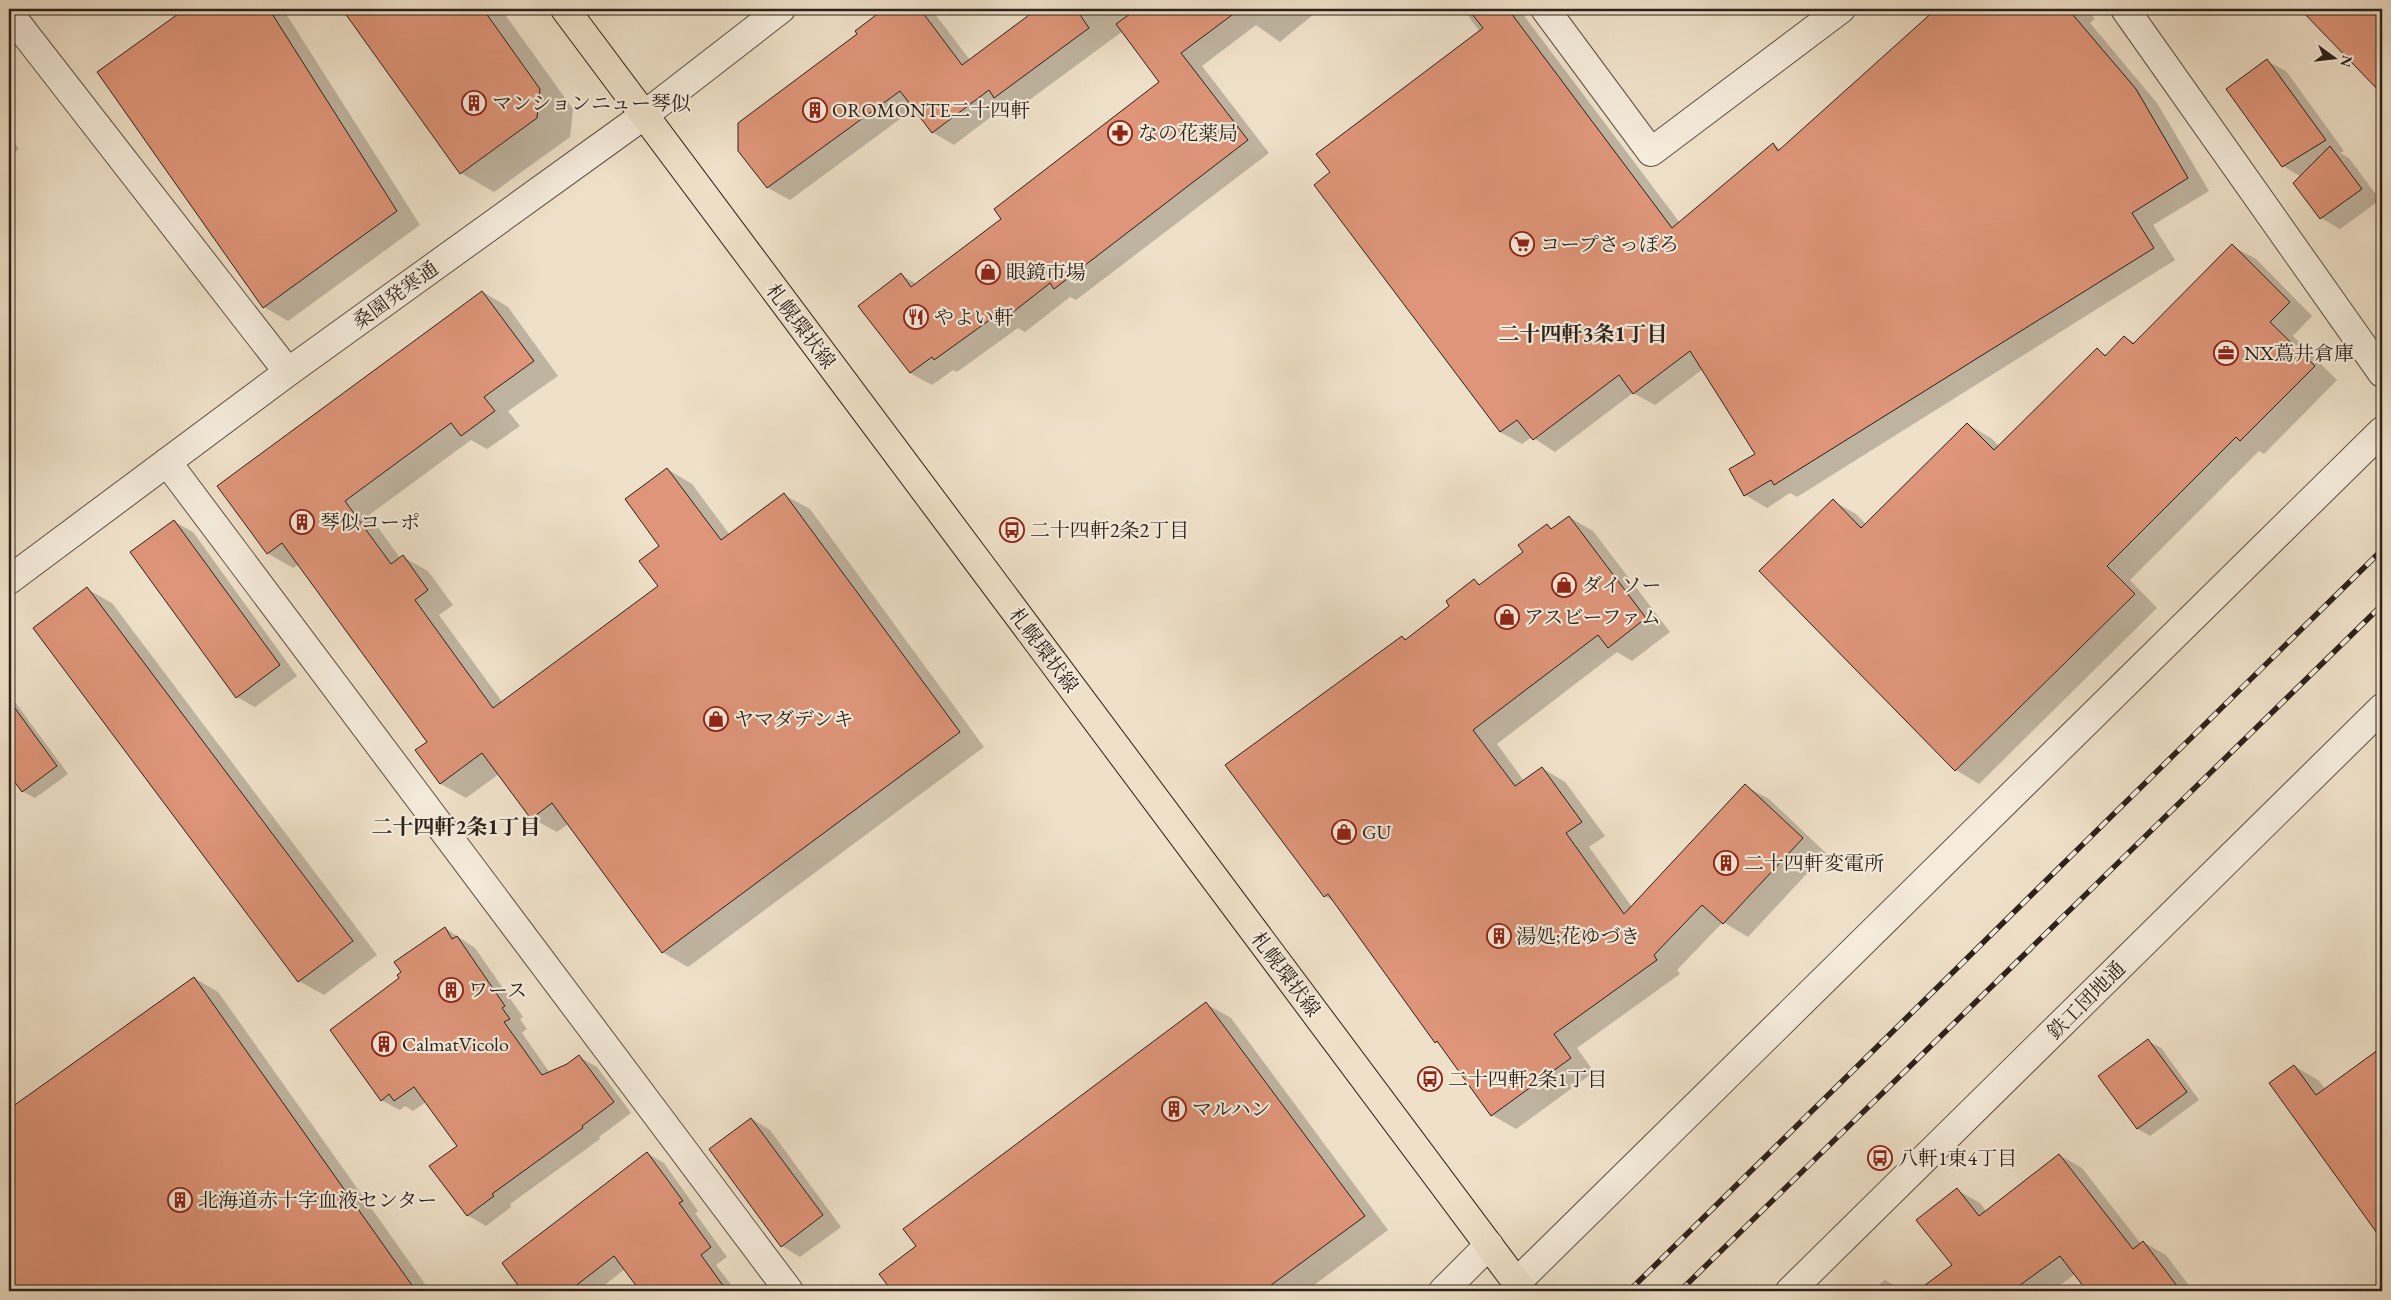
<svg xmlns="http://www.w3.org/2000/svg" width="2391" height="1300" font-family="'EB Garamond','Noto Serif JP',serif">
<rect width="100%" height="100%" fill="#efe1c9"/>
<filter id="stains"><feTurbulence type="fractalNoise" baseFrequency=".004" numOctaves="4"/><feColorMatrix values="0 0 0 0 .2 0 0 0 0 .09 0 0 0 0 .02 0 0 0 .5 -.17"/></filter>
<radialGradient id="worn" r=".72"><stop offset=".6" stop-color="#630" stop-opacity="0"/><stop offset="1" stop-color="#630" stop-opacity=".3"/></radialGradient>
<g fill="#0003">
<path d="M 187,9 L 283,9 L 420,225 L 288,321 L 264,307 L 175,18 Z"/>
<path d="M 343,9 L 501,9 L 573,109 L 570,137 L 494,192 L 461,173 Z"/>
<path d="M 660,9 L 719,9 L 700,14 L 684,15 Z"/>
<path d="M 886,9 L 931,9 L 970,60 L 1040,9 L 1320,9 L 1280,42 L 1256,25 L 1202,66 L 1269,153 L 1076,300 L 1070,297 L 1025,332 L 1018,328 L 957,372 L 953,370 L 932,385 L 910,373 L 901,275 L 917,284 L 1003,219 L 1161,82 L 1123,31 L 1017,109 L 1008,104 L 954,145 L 932,132 L 915,108 L 790,200 L 768,188 L 739,151 Z"/>
<path d="M 1463,9 L 1519,9 L 1680,223 L 1773,144 L 1782,150 L 1938,9 L 2087,9 L 2095,19 L 2090,23 L 2157,103 L 2209,191 L 2153,225 L 2175,260 L 1797,497 L 1790,493 L 1767,508 L 1745,495 L 1756,455 L 1703,369 L 1655,405 L 1633,393 L 1555,452 L 1532,437 L 1522,444 L 1500,432 L 1331,172 L 1480,32 Z"/>
<path d="M 2304,9 L 2382,9 L 2382,87 L 2372,82 L 2303,10 Z"/>
<path d="M 2267,61 L 2286,71 L 2344,151 L 2340,153 L 2349,158 L 2380,200 L 2340,229 L 2321,218 L 2295,183 L 2301,177 L 2283,166 Z"/>
<path d="M 9,135 L 19,149 L 9,157 Z"/>
<path d="M 2232,246 L 2256,259 L 2312,316 L 2293,336 L 2337,380 L 2264,454 L 2259,451 L 2130,580 L 2157,608 L 1979,784 L 1956,770 L 1761,571 L 1833,501 L 1856,514 L 1866,524 L 1967,424 L 1991,438 L 2000,447 L 2098,350 L 2107,355 L 2125,337 L 2135,343 Z"/>
<path d="M 483,292 L 508,307 L 558,376 L 508,411 L 520,426 L 487,449 L 471,440 L 369,515 L 400,558 L 403,557 L 428,571 L 453,605 L 439,615 L 503,703 L 660,587 L 667,469 L 692,484 L 730,535 L 784,495 L 810,509 L 984,747 L 688,967 L 662,952 L 568,824 L 557,832 L 531,818 L 499,774 L 466,798 L 441,784 L 417,750 L 429,742 L 299,564 L 293,568 L 267,553 Z"/>
<path d="M 1569,517 L 1593,531 L 1670,632 L 1632,661 L 1617,652 L 1497,744 L 1524,781 L 1542,768 L 1565,782 L 1605,836 L 1589,847 L 1632,907 L 1745,786 L 1769,799 L 1826,853 L 1748,937 L 1723,922 L 1677,970 L 1680,974 L 1577,1048 L 1594,1072 L 1516,1129 L 1492,1115 L 1441,1045 L 1436,1042 L 1335,902 L 1325,896 L 1227,765 L 1402,637 L 1407,640 L 1451,606 L 1474,580 L 1481,585 L 1525,552 L 1547,525 L 1553,529 Z"/>
<path d="M 175,522 L 193,532 L 297,676 L 255,707 L 237,697 Z"/>
<path d="M 87,589 L 112,603 L 377,955 L 324,995 L 299,981 L 35,629 Z"/>
<path d="M 9,694 L 68,774 L 35,798 L 22,791 L 9,772 Z"/>
<path d="M 2382,856 L 2382,875 L 2376,871 Z"/>
<path d="M 445,928 L 475,948 L 523,1017 L 520,1019 L 527,1029 L 522,1033 L 550,1073 L 579,1057 L 597,1067 L 631,1113 L 599,1137 L 600,1139 L 510,1204 L 511,1207 L 486,1226 L 467,1215 L 459,1146 L 426,1102 L 413,1111 L 405,1106 L 400,1110 L 381,1100 L 401,978 Z"/>
<path d="M 194,978 L 218,992 L 430,1291 L 9,1291 L 9,1110 Z"/>
<path d="M 1206,1004 L 1231,1018 L 1388,1230 L 1306,1291 L 893,1291 L 880,1274 L 918,1247 Z"/>
<path d="M 2148,1041 L 2161,1048 L 2199,1100 L 2150,1136 L 2138,1129 L 2100,1077 Z"/>
<path d="M 2382,1049 L 2382,1238 L 2271,1083 L 2294,1066 L 2318,1080 L 2326,1090 Z"/>
<path d="M 752,1119 L 770,1130 L 841,1227 L 800,1257 L 782,1246 Z"/>
<path d="M 647,1153 L 664,1163 L 698,1211 L 695,1213 L 727,1257 L 716,1265 L 736,1291 L 642,1291 L 625,1269 L 597,1291 L 523,1291 L 503,1264 Z"/>
<path d="M 2059,1155 L 2082,1168 L 2141,1244 L 2143,1242 L 2166,1255 L 2193,1291 L 2089,1291 L 2075,1274 L 2052,1291 L 1919,1291 L 1953,1265 L 1957,1190 L 1980,1203 L 1986,1211 Z"/>
<path d="M 1885,1280 L 1904,1291 L 1871,1291 Z"/>
<path d="M 2244,1286 L 2253,1291 L 2237,1291 Z"/>
</g>
<g fill="#de9579" stroke="#2c201a">
<path d="M 185,9 L 269,9 L 397,211 L 263,308 L 97,72 Z"/>
<path d="M 342,9 L 483,9 L 540,89 L 537,118 L 460,174 Z"/>
<path d="M 884,9 L 920,9 L 962,65 L 1037,9 L 1076,9 L 1089,28 L 994,98 L 989,90 L 932,133 L 900,91 L 767,188 L 738,151 L 738,123 L 857,34 L 855,31 Z"/>
<path d="M 1137,9 L 1240,9 L 1181,53 L 1248,140 L 1054,289 L 1050,283 L 1003,320 L 998,314 L 934,360 L 932,357 L 910,373 L 858,306 L 901,273 L 911,287 L 1001,219 L 994,209 L 1159,82 L 1116,24 Z"/>
<path d="M 1468,9 L 1508,9 L 1672,228 L 1773,143 L 1778,151 L 1936,9 L 2068,9 L 2136,89 L 2188,178 L 2132,213 L 2154,248 L 1774,485 L 1771,480 L 1744,496 L 1729,469 L 1755,454 L 1690,351 L 1633,394 L 1619,375 L 1533,440 L 1517,420 L 1500,432 L 1314,185 L 1330,172 L 1316,154 L 1483,28 Z"/>
<path d="M 2300,9 L 2382,9 L 2382,94 Z"/>
<path d="M 2267,59 L 2326,140 L 2282,167 L 2226,89 Z"/>
<path d="M 2330,146 L 2362,189 L 2320,219 L 2293,183 Z"/>
<path d="M 2232,244 L 2290,302 L 2270,322 L 2315,366 L 2240,441 L 2236,437 L 2107,566 L 2135,594 L 1955,771 L 1759,571 L 1833,499 L 1861,528 L 1967,423 L 1994,450 L 2097,348 L 2105,356 L 2124,336 L 2133,344 Z"/>
<path d="M 482,291 L 534,361 L 484,397 L 495,411 L 461,436 L 451,423 L 345,501 L 391,564 L 403,555 L 428,590 L 415,600 L 493,708 L 658,586 L 639,561 L 659,546 L 625,499 L 667,468 L 721,540 L 784,493 L 960,732 L 662,953 L 552,803 L 531,819 L 482,753 L 440,784 L 415,750 L 427,742 L 282,543 L 267,554 L 217,486 Z"/>
<path d="M 1569,516 L 1646,618 L 1608,648 L 1598,635 L 1473,730 L 1515,786 L 1542,767 L 1582,822 L 1566,833 L 1624,914 L 1745,784 L 1803,838 L 1723,924 L 1702,905 L 1654,955 L 1657,960 L 1554,1034 L 1571,1058 L 1491,1116 L 1437,1041 L 1435,1043 L 1328,894 L 1324,897 L 1225,765 L 1402,636 L 1405,640 L 1449,606 L 1446,601 L 1474,579 L 1479,585 L 1523,552 L 1518,545 L 1547,524 L 1551,529 Z"/>
<path d="M 174,520 L 280,665 L 236,698 L 130,552 Z"/>
<path d="M 87,587 L 353,941 L 298,982 L 33,628 Z"/>
<path d="M 9,700 L 57,766 L 22,792 L 9,774 Z"/>
<path d="M 445,927 L 452,939 L 457,936 L 505,1006 L 502,1008 L 510,1019 L 504,1022 L 542,1075 L 567,1064 L 579,1055 L 614,1102 L 582,1126 L 583,1128 L 492,1194 L 494,1196 L 467,1216 L 429,1166 L 457,1146 L 414,1087 L 394,1101 L 389,1094 L 381,1101 L 330,1030 L 399,978 L 397,975 L 401,972 L 394,962 Z"/>
<path d="M 194,977 L 416,1291 L 9,1291 L 9,1109 Z"/>
<path d="M 1206,1002 L 1365,1216 L 1263,1291 L 892,1291 L 879,1274 L 916,1246 L 903,1229 Z"/>
<path d="M 2148,1039 L 2187,1092 L 2137,1129 L 2098,1076 Z"/>
<path d="M 2382,1047 L 2382,1240 L 2269,1083 L 2294,1065 L 2316,1095 Z"/>
<path d="M 751,1118 L 823,1215 L 781,1247 L 709,1149 Z"/>
<path d="M 647,1152 L 683,1201 L 679,1203 L 711,1247 L 701,1255 L 727,1291 L 640,1291 L 614,1256 L 569,1291 L 522,1291 L 502,1263 Z"/>
<path d="M 2059,1154 L 2133,1249 L 2143,1241 L 2181,1291 L 2087,1291 L 2060,1256 L 2012,1291 L 1917,1291 L 1952,1265 L 1916,1220 L 1957,1188 L 1979,1216 Z"/>
</g>
<g fill="none" stroke-linecap="round" stroke-linejoin="round">
<defs>
<g id="minor">
<path d="M 1545,9 L 1651,152 L 1841,9"/>
<path d="M 2125,9 L 2382,373"/>
<path d="M 9,13 L 288,372"/>
<path d="M 167,462 L 789,1291"/>
<path d="M 1516,1283 L 2382,431"/>
<path d="M 1443,1291 L 1489,1245"/>
</g>
<g id="tertiary">
<path d="M 9,580 L 288,372 L 643,116 L 781,9"/>
<path d="M 1790,1291 L 2382,708"/>
</g>
<path id="primary" d="M 565,9 L 1523,1291"/>
</defs>
<use href="#minor" stroke="#5d5046" stroke-width="30"/>
<use href="#tertiary" stroke="#5d5046" stroke-width="30"/>
<use href="#primary" stroke="#2c201a" stroke-width="30"/>
<use href="#minor" stroke="#f5ecdc" stroke-width="28"/>
<use href="#tertiary" stroke="#f5ecdc" stroke-width="28"/>
<use href="#primary" stroke="#efe1c9" stroke-width="28"/>
<defs>
<g id="rail">
<path d="M 1629,1291 L 2382,550"/>
<path d="M 1680,1291 L 2382,605"/>
</g>
</defs>
<use href="#rail" stroke="#2c201a" stroke-width="5.5"/>
<use href="#rail" stroke="#f5ecdc" stroke-width="4" stroke-dasharray="11" stroke-linecap="butt"/>
</g>
<defs>
<symbol id="building-ring" viewBox="-11 -11 22 22"><circle r="9.5" fill="#f5ecdc" stroke="#8f2418" stroke-width="1.5"/><path d="M-4-6H4V6H1V3H-1V6H-4ZM-2.5-4.3h1.7v1.8h-1.7ZM.8-4.3h1.7v1.8H.8ZM-2.5-1h1.7V.8h-1.7ZM.8-1h1.7V.8H.8Z" fill="#8f2418"/></symbol>
<symbol id="pharmacy-ring" viewBox="-11 -11 22 22"><circle r="9.5" fill="#f5ecdc" stroke="#8f2418" stroke-width="1.5"/><path d="M-2-6h4v4h4v4h-4v4h-4v-4h-4v-4h4Z" fill="#8f2418"/></symbol>
<symbol id="supermarket-ring" viewBox="-11 -11 22 22"><circle r="9.5" fill="#f5ecdc" stroke="#8f2418" stroke-width="1.5"/><path d="M-6-5.5h2.5l.6 2H6L4.5 2H-2.5L-4.4-4H-6ZM-1.5 3.2a1.3 1.3 0 1 0 .1 0ZM3 3.2a1.3 1.3 0 1 0 .1 0Z" fill="#8f2418"/></symbol>
<symbol id="shop-ring" viewBox="-11 -11 22 22"><circle r="9.5" fill="#f5ecdc" stroke="#8f2418" stroke-width="1.5"/><path d="M-5-2.5h2.3a2.7 3.5 0 0 1 5.4 0H5L5.5 6h-11ZM-1.5-2.5h3a1.5 2.3 0 0 0-3 0Z" fill="#8f2418"/></symbol>
<symbol id="restaurant-ring" viewBox="-11 -11 22 22"><circle r="9.5" fill="#f5ecdc" stroke="#8f2418" stroke-width="1.5"/><path d="M-5-6h1v4h1v-4h1v4h1v-4h1v5L-1.5 .5V6h-2V.5L-5-1ZM5-6V6H3V1.5H1.5Q1.5-4 5-6Z" fill="#8f2418"/></symbol>
<symbol id="office-ring" viewBox="-11 -11 22 22"><circle r="9.5" fill="#f5ecdc" stroke="#8f2418" stroke-width="1.5"/><path d="M-6-3h4V-5.5h4V-3h4V5H-6ZM-1-4.5V-3h2v-1.5ZM-6 0V1H6V0Z" fill="#8f2418"/></symbol>
<symbol id="bus-ring" viewBox="-11 -11 22 22"><circle r="9.5" fill="#f5ecdc" stroke="#8f2418" stroke-width="1.5"/><path d="M-5-6H5V4H4V6H2V4H-2V6H-4V4H-5ZM-3.5-4V0h7V-4ZM-3.5 1.2v1.5H-2V1.2ZM2 1.2v1.5H3.5V1.2Z" fill="#8f2418"/></symbol>
</defs>
<g fill-rule="evenodd">
<use href="#building-ring" x="460" y="89" width="28" height="28"/>
<use href="#building-ring" x="801" y="96" width="28" height="28"/>
<use href="#pharmacy-ring" x="1106" y="119" width="28" height="28"/>
<use href="#supermarket-ring" x="1508" y="230" width="28" height="28"/>
<use href="#shop-ring" x="974" y="258" width="28" height="28"/>
<use href="#restaurant-ring" x="902" y="303" width="28" height="28"/>
<use href="#office-ring" x="2212" y="339" width="28" height="28"/>
<use href="#building-ring" x="288" y="508" width="28" height="28"/>
<use href="#bus-ring" x="998" y="516" width="28" height="28"/>
<use href="#shop-ring" x="1550" y="571" width="28" height="28"/>
<use href="#shop-ring" x="1493" y="603" width="28" height="28"/>
<use href="#shop-ring" x="702" y="705" width="28" height="28"/>
<use href="#shop-ring" x="1330" y="818" width="28" height="28"/>
<use href="#building-ring" x="1712" y="849" width="28" height="28"/>
<use href="#building-ring" x="1485" y="922" width="28" height="28"/>
<use href="#building-ring" x="437" y="976" width="28" height="28"/>
<use href="#building-ring" x="370" y="1030" width="28" height="28"/>
<use href="#bus-ring" x="1416" y="1065" width="28" height="28"/>
<use href="#building-ring" x="1160" y="1095" width="28" height="28"/>
<use href="#bus-ring" x="1866" y="1144" width="28" height="28"/>
<use href="#building-ring" x="166" y="1186" width="28" height="28"/>
</g>
<g text-anchor="middle" dominant-baseline="central" stroke-width="4.5" stroke-linejoin="round" paint-order="stroke">
<g font-size="20" fill="#2c201a" stroke="#f5ecdc" text-anchor="start">
<text x="492" y="103">マンションニュー琴似</text>
<text x="832" y="110">OROMONTE二十四軒</text>
<text x="1138" y="133">なの花薬局</text>
<text x="1540" y="244">コープさっぽろ</text>
<text x="1006" y="272">眼鏡市場</text>
<text x="934" y="317">やよい軒</text>
<text x="2244" y="353">NX蔦井倉庫</text>
<text x="320" y="522">琴似コーポ</text>
<text x="1030" y="530">二十四軒2条2丁目</text>
<text x="1582" y="585">ダイソー</text>
<text x="1524" y="617">アスビーファム</text>
<text x="734" y="719">ヤマダデンキ</text>
<text x="1362" y="832">GU</text>
<text x="1744" y="863">二十四軒変電所</text>
<text x="1516" y="936">湯処;花ゆづき</text>
<text x="468" y="990">ワース</text>
<text x="402" y="1044">CalmatVicolo</text>
<text x="1448" y="1079">二十四軒2条1丁目</text>
<text x="1192" y="1109">マルハン</text>
<text x="1898" y="1158">八軒1東4丁目</text>
<text x="198" y="1200">北海道赤十字血液センター</text>
</g>
<g font-size="20" fill="#2c201a" stroke="#f5ecdc">
<text transform="translate(395 295) rotate(-36)">桑園発寒通</text>
<text transform="translate(801 326) rotate(53)">札幌環状線</text>
<text transform="translate(1044 650) rotate(53)">札幌環状線</text>
<text transform="translate(1286 974) rotate(53)">札幌環状線</text>
<text transform="translate(2086 1000) rotate(-45)">鉄工団地通</text>
</g>
<g font-size="21" font-weight="bold" fill="#2c201a" stroke="#f5ecdc">
<text x="1583" y="333">二十四軒3条1丁目</text>
<text x="456" y="826">二十四軒2条1丁目</text>
</g>
</g>
<rect width="2391" height="1300" fill="none" stroke="#efe1c9" stroke-width="30"/>
<rect x="10" y="10" width="2371" height="1280" fill="none" stroke="#2c201a" stroke-width="2.5"/>
<rect x="15" y="15" width="2361" height="1270" fill="none" stroke="#2c201a"/>
<g transform="translate(2334 58) rotate(105)" stroke="#f5ecdc" stroke-width="4" paint-order="stroke">
<path d="M0-4L9 19L0 12L-9 19Z" fill="#2c201a"/>
<text y="-8" font-size="14" font-weight="bold" text-anchor="middle" fill="#2c201a">N</text>
</g>
<rect width="100%" height="100%" filter="url(#stains)"/>
<rect width="100%" height="100%" fill="url(#worn)"/>
</svg>
